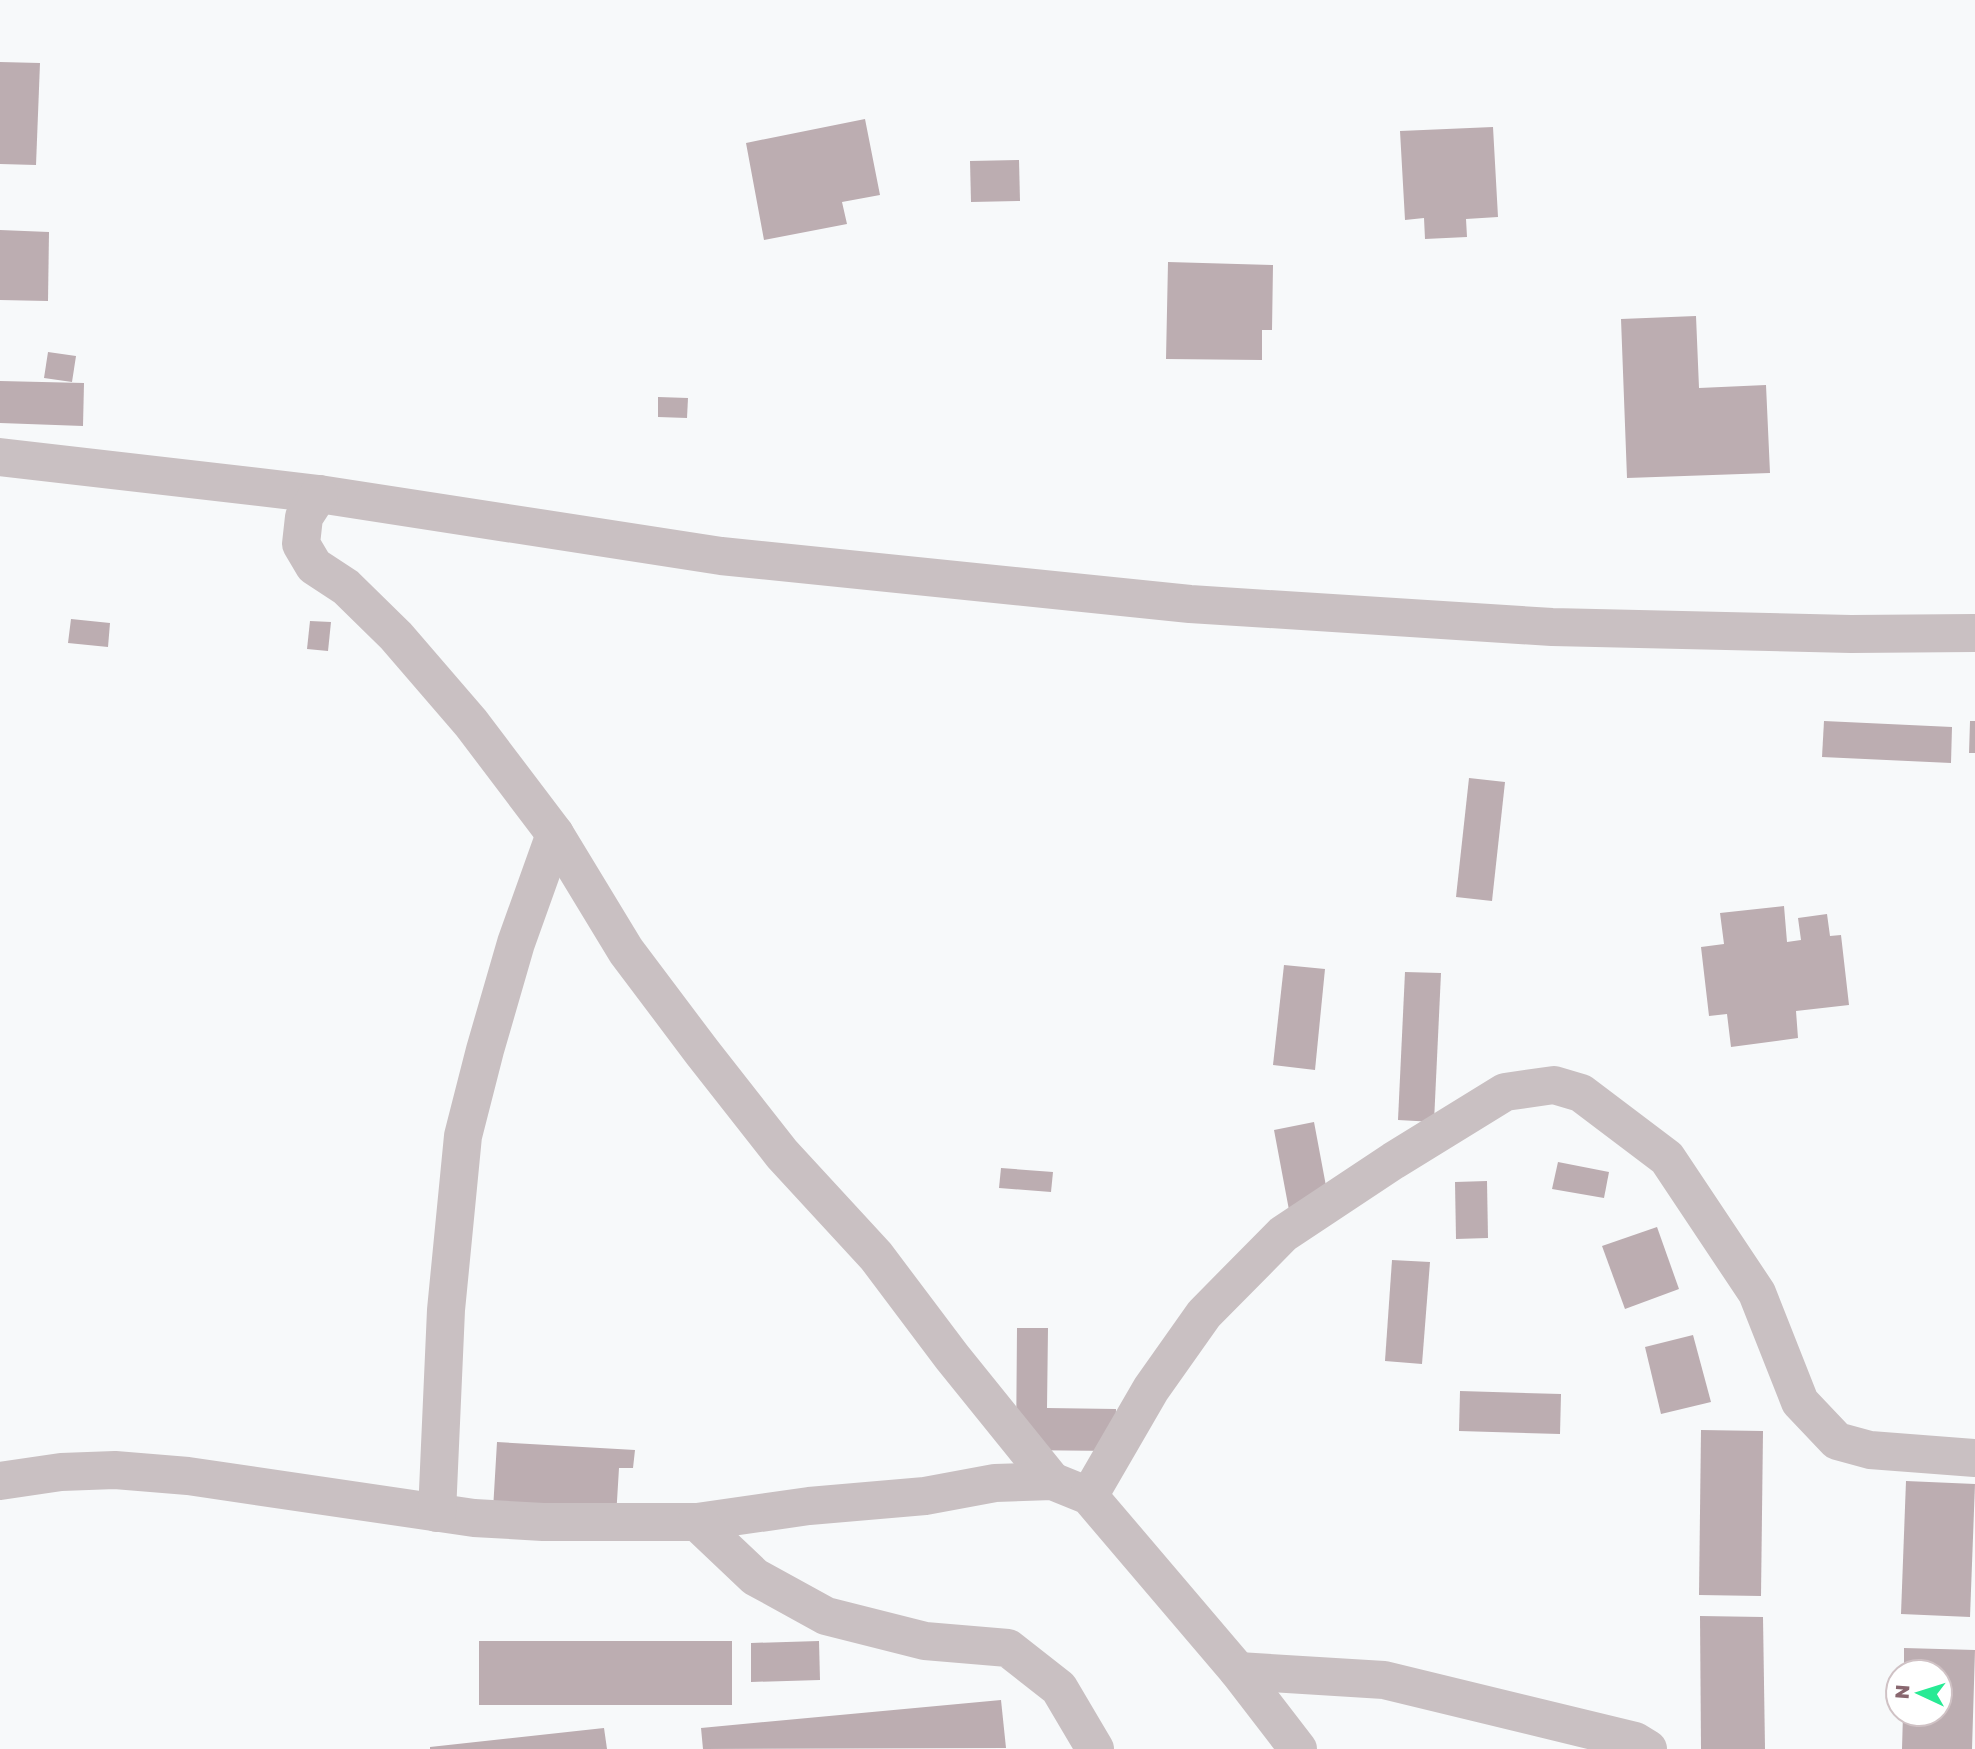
<svg xmlns="http://www.w3.org/2000/svg" width="1975" height="1749" font-family="'Golos Text',sans-serif">
<rect width="100%" height="100%" fill="#f7f9fa"/>
<g fill="#bcadb1">
<path d="M 0,62 L 40,63 L 36,165 L 0,164 Z"/>
<path d="M 865,119 L 880,195 L 842,202 L 847,224 L 764,240 L 746,143 Z"/>
<path d="M 1493,127 L 1498,217 L 1466,219 L 1467,237 L 1425,239 L 1424,218 L 1405,220 L 1400,131 Z"/>
<path d="M 1019,160 L 1020,201 L 971,202 L 970,161 Z"/>
<path d="M 0,230 L 49,232 L 48,301 L 0,300 Z"/>
<path d="M 1168,262 L 1273,265 L 1272,330 L 1262,330 L 1262,360 L 1166,359 Z"/>
<path d="M 1696,316 L 1699,388 L 1766,385 L 1770,473 L 1627,478 L 1621,319 Z"/>
<path d="M 48,352 L 76,356 L 72,382 L 44,378 Z"/>
<path d="M 0,381 L 84,383 L 83,426 L 0,423 Z"/>
<path d="M 658,397 L 688,398 L 687,418 L 658,417 Z"/>
<path d="M 71,619 L 110,623 L 108,647 L 68,643 Z"/>
<path d="M 310,621 L 331,622 L 328,651 L 307,649 Z"/>
<path d="M 1824,721 L 1952,727 L 1951,763 L 1822,757 Z"/>
<path d="M 1970,721 L 1975,721 L 1975,753 L 1969,753 Z"/>
<path d="M 1469,778 L 1505,782 L 1492,901 L 1456,897 Z"/>
<path d="M 1784,906 L 1787,942 L 1801,940 L 1798,918 L 1827,914 L 1830,936 L 1841,935 L 1849,1005 L 1796,1011 L 1798,1038 L 1731,1047 L 1727,1014 L 1709,1016 L 1701,947 L 1724,944 L 1720,913 Z"/>
<path d="M 1284,965 L 1325,969 L 1315,1070 L 1273,1065 Z"/>
<path d="M 1405,972 L 1441,973 L 1434,1122 L 1398,1120 Z"/>
<path d="M 1314,1122 L 1332,1218 L 1292,1226 L 1274,1130 Z"/>
<path d="M 1558,1162 L 1609,1172 L 1604,1198 L 1552,1189 Z"/>
<path d="M 1001,1168 L 1053,1172 L 1051,1192 L 999,1188 Z"/>
<path d="M 1487,1181 L 1488,1238 L 1456,1239 L 1455,1182 Z"/>
<path d="M 1657,1227 L 1679,1289 L 1625,1309 L 1602,1246 Z"/>
<path d="M 1392,1260 L 1430,1262 L 1422,1364 L 1385,1361 Z"/>
<path d="M 1017,1328 L 1048,1328 L 1047,1408 L 1116,1409 L 1115,1451 L 1016,1450 Z"/>
<path d="M 1693,1335 L 1711,1402 L 1661,1414 L 1645,1347 Z"/>
<path d="M 1460,1391 L 1561,1394 L 1560,1434 L 1459,1431 Z"/>
<path d="M 1701,1430 L 1763,1431 L 1761,1596 L 1699,1595 Z"/>
<path d="M 497,1442 L 635,1450 L 633,1468 L 619,1468 L 615,1534 L 492,1527 Z"/>
<path d="M 1906,1481 L 1975,1484 L 1970,1617 L 1901,1614 Z"/>
<path d="M 1700,1616 L 1763,1617 L 1765,1749 L 1701,1749 Z"/>
<rect x="479" y="1641" width="253" height="64"/>
<path d="M 819,1641 L 820,1680 L 751,1682 L 751,1643 Z"/>
<path d="M 1904,1648 L 1975,1650 L 1972,1749 L 1902,1749 L 1903,1714 L 1940,1714 L 1940,1672 L 1904,1672 Z"/>
<path d="M 1001,1700 L 1006,1748 L 703,1749 L 701,1728 Z"/>
<path d="M 604,1728 L 607,1749 L 430,1749 L 430,1747 Z"/>
</g>
<g fill="none" stroke-linecap="round" stroke-linejoin="round">
<g stroke="#c9c0c2" stroke-width="38">
<path d="M 0,457 L 319,494 L 721,556 L 1190,604 L 1552,627 L 1851,634 L 1975,633"/>
<path d="M 319,494 L 304,517 L 301,544 L 314,566 L 346,587 L 396,636 L 471,723 L 555,834 L 626,951 L 702,1052 L 782,1154 L 876,1256 L 952,1357 L 1052,1481"/>
<path d="M 0,1481 L 61,1472 L 115,1470 L 188,1476 L 474,1518 L 543,1522 L 697,1522 L 809,1506 L 925,1496 L 995,1483 L 1052,1481 L 1089,1496 L 1238,1671 L 1298,1749"/>
<path d="M 1089,1496 L 1151,1389 L 1204,1314 L 1283,1234 L 1393,1161 L 1505,1092 L 1554,1085 L 1581,1093 L 1667,1158 L 1757,1293 L 1800,1402 L 1837,1441 L 1870,1450 L 1975,1458"/>
<path d="M 437,1513 L 446,1310 L 463,1136 L 485,1050 L 516,943 L 555,834"/>
<path d="M 697,1522 L 755,1577 L 826,1616 L 925,1641 L 1008,1648 L 1059,1688 L 1095,1749"/>
<path d="M 1238,1671 L 1384,1680 L 1635,1741 L 1648,1749"/>
</g>
</g>
<g transform="translate(1919 1693) rotate(274)"><circle r="33" fill="#ffffff" stroke="#d0c2c5" stroke-width="2"/>
<path d="M0-5L12 26L0 18L-12 26Z" fill="#27ea94"/>
<text y="-10" font-size="19" font-weight="bold" text-anchor="middle" fill="#89676f">N</text>
</g>
</svg>
